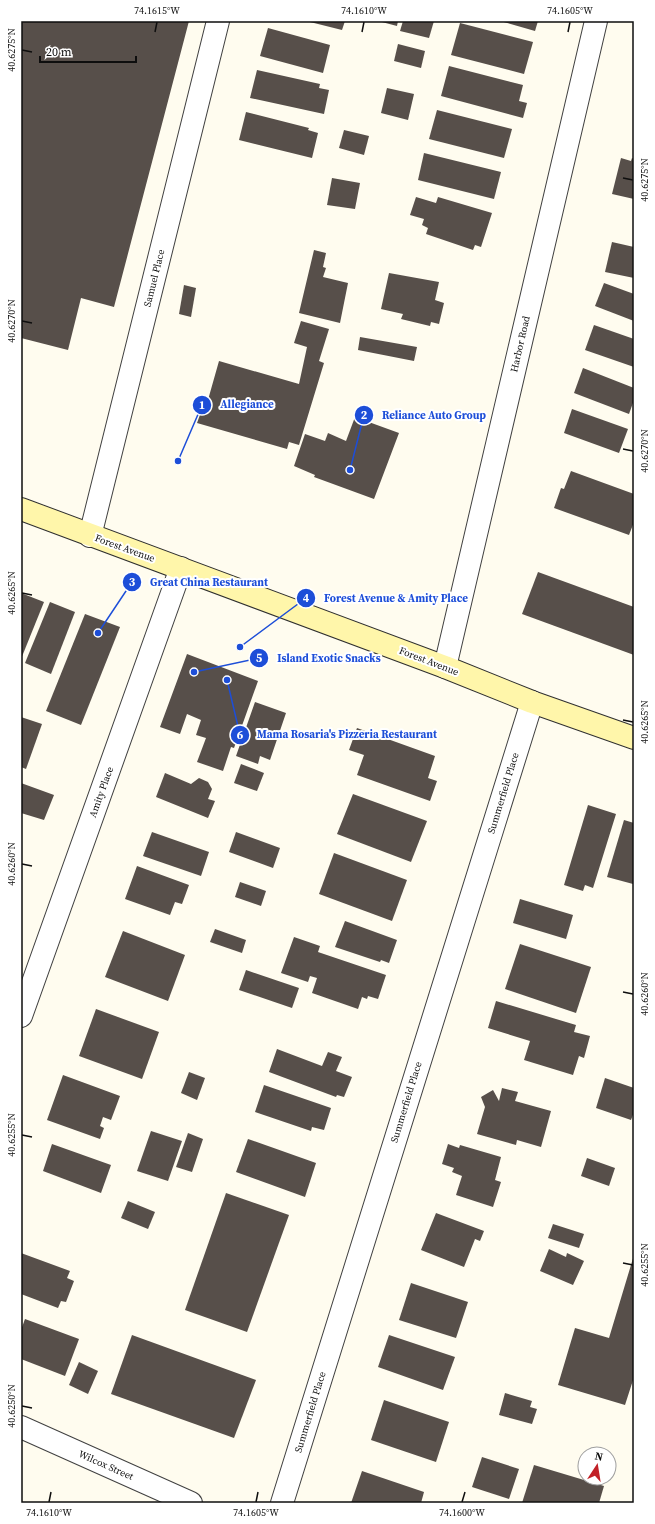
<svg xmlns="http://www.w3.org/2000/svg" width="655" height="1524" font-family="'Source Serif 4',serif">
<rect width="100%" height="100%" fill="#fffcef"/>
<g fill="#574f4a">
<path d="M 21,21 L 189,21 L 114,307 L 81,298 L 68,350 L 21,338 Z"/>
<path d="M 306,21 L 345,21 L 342,30 Z"/>
<path d="M 378,21 L 398,21 L 397,26 Z"/>
<path d="M 403,21 L 434,21 L 429,38 L 400,31 Z"/>
<path d="M 500,21 L 538,21 L 535,31 Z"/>
<path d="M 460,23 L 533,42 L 524,74 L 451,55 Z"/>
<path d="M 268,28 L 330,45 L 323,73 L 260,56 Z"/>
<path d="M 398,44 L 425,51 L 421,68 L 394,61 Z"/>
<path d="M 449,66 L 523,85 L 519,101 L 527,103 L 523,118 L 441,96 Z"/>
<path d="M 257,70 L 320,84 L 319,88 L 329,90 L 324,114 L 250,98 Z"/>
<path d="M 387,88 L 414,94 L 408,120 L 381,113 Z"/>
<path d="M 437,110 L 512,129 L 504,158 L 429,139 Z"/>
<path d="M 246,112 L 309,128 L 308,130 L 318,133 L 312,158 L 239,140 Z"/>
<path d="M 344,130 L 369,136 L 364,155 L 339,148 Z"/>
<path d="M 424,153 L 501,172 L 494,199 L 418,180 Z"/>
<path d="M 621,158 L 631,161 L 632,158 L 634,159 L 634,199 L 612,194 Z"/>
<path d="M 332,178 L 360,183 L 355,209 L 327,205 Z"/>
<path d="M 416,197 L 436,203 L 438,197 L 492,213 L 481,247 L 475,245 L 473,250 L 426,234 L 428,228 L 422,225 L 424,219 L 410,215 Z"/>
<path d="M 612,242 L 634,247 L 634,278 L 605,272 Z"/>
<path d="M 314,250 L 326,253 L 323,267 L 326,268 L 323,277 L 348,283 L 340,323 L 299,313 Z"/>
<path d="M 389,273 L 439,282 L 435,300 L 444,303 L 439,324 L 431,322 L 430,326 L 401,319 L 403,314 L 381,309 Z"/>
<path d="M 604,283 L 634,294 L 634,321 L 595,306 Z"/>
<path d="M 184,285 L 196,288 L 191,317 L 179,314 Z"/>
<path d="M 301,321 L 329,329 L 319,361 L 324,363 L 299,445 L 289,442 L 287,449 L 197,423 L 201,412 L 204,414 L 219,361 L 299,384 L 307,347 L 294,343 Z"/>
<path d="M 594,325 L 634,339 L 634,367 L 585,350 Z"/>
<path d="M 360,337 L 417,347 L 414,361 L 358,350 Z"/>
<path d="M 583,368 L 634,388 L 634,400 L 629,414 L 574,393 Z"/>
<path d="M 572,409 L 628,429 L 619,453 L 564,433 Z"/>
<path d="M 355,417 L 399,433 L 374,499 L 314,477 L 315,475 L 294,466 L 305,434 L 325,441 L 328,433 L 346,441 Z"/>
<path d="M 571,471 L 634,494 L 634,522 L 629,535 L 554,508 L 561,488 L 564,489 Z"/>
<path d="M 538,572 L 634,607 L 634,655 L 522,614 Z"/>
<path d="M 21,593 L 44,602 L 21,659 Z"/>
<path d="M 50,602 L 75,612 L 51,674 L 25,663 Z"/>
<path d="M 85,614 L 120,627 L 81,725 L 46,711 Z"/>
<path d="M 187,654 L 258,681 L 234,748 L 231,747 L 223,771 L 197,762 L 206,738 L 196,735 L 201,720 L 187,714 L 180,734 L 160,727 Z"/>
<path d="M 255,702 L 286,713 L 270,760 L 260,756 L 258,764 L 236,756 Z"/>
<path d="M 21,717 L 42,724 L 26,769 L 21,767 Z"/>
<path d="M 357,728 L 435,756 L 428,778 L 437,781 L 430,801 L 357,775 L 364,755 L 349,750 Z"/>
<path d="M 241,764 L 264,773 L 257,791 L 234,783 Z"/>
<path d="M 165,773 L 191,784 L 199,778 L 208,782 L 212,789 L 208,799 L 215,801 L 208,818 L 156,797 Z"/>
<path d="M 21,783 L 54,795 L 44,820 L 21,813 Z"/>
<path d="M 353,794 L 427,821 L 411,862 L 337,834 Z"/>
<path d="M 588,805 L 616,814 L 593,888 L 585,885 L 583,891 L 564,885 Z"/>
<path d="M 624,820 L 634,823 L 633,884 L 607,877 Z"/>
<path d="M 152,832 L 209,852 L 201,876 L 143,856 Z"/>
<path d="M 236,832 L 280,848 L 273,868 L 229,852 Z"/>
<path d="M 334,853 L 407,880 L 392,921 L 319,894 Z"/>
<path d="M 137,866 L 189,885 L 182,904 L 175,902 L 170,915 L 125,899 Z"/>
<path d="M 240,882 L 266,891 L 261,906 L 235,897 Z"/>
<path d="M 520,899 L 573,915 L 566,939 L 513,923 Z"/>
<path d="M 345,921 L 397,940 L 389,963 L 381,960 L 380,962 L 335,947 Z"/>
<path d="M 215,929 L 246,940 L 242,953 L 210,942 Z"/>
<path d="M 123,931 L 185,955 L 168,1001 L 105,977 Z"/>
<path d="M 294,937 L 320,946 L 318,952 L 386,975 L 378,999 L 368,996 L 367,999 L 362,997 L 358,1009 L 312,993 L 317,978 L 310,976 L 308,982 L 281,973 Z"/>
<path d="M 520,944 L 591,967 L 576,1013 L 505,989 Z"/>
<path d="M 246,970 L 299,988 L 292,1008 L 239,990 Z"/>
<path d="M 496,1001 L 576,1025 L 574,1032 L 590,1036 L 584,1058 L 579,1056 L 573,1075 L 524,1060 L 530,1041 L 488,1028 Z"/>
<path d="M 96,1009 L 159,1032 L 142,1079 L 79,1056 Z"/>
<path d="M 277,1049 L 322,1066 L 328,1052 L 342,1057 L 336,1071 L 352,1077 L 344,1097 L 337,1095 L 336,1097 L 269,1072 Z"/>
<path d="M 189,1072 L 205,1078 L 197,1100 L 181,1093 Z"/>
<path d="M 63,1075 L 120,1096 L 111,1120 L 103,1117 L 100,1126 L 104,1128 L 100,1139 L 47,1120 Z"/>
<path d="M 605,1078 L 634,1088 L 634,1112 L 631,1120 L 596,1108 Z"/>
<path d="M 264,1085 L 331,1108 L 324,1130 L 312,1127 L 311,1131 L 255,1112 Z"/>
<path d="M 502,1088 L 518,1092 L 515,1101 L 551,1111 L 541,1147 L 517,1140 L 516,1145 L 477,1134 L 485,1107 L 481,1097 L 493,1090 L 499,1101 Z"/>
<path d="M 151,1131 L 182,1141 L 168,1181 L 137,1171 Z"/>
<path d="M 188,1133 L 203,1139 L 192,1172 L 176,1167 Z"/>
<path d="M 248,1139 L 316,1163 L 305,1197 L 236,1172 Z"/>
<path d="M 52,1144 L 111,1165 L 101,1193 L 43,1171 Z"/>
<path d="M 448,1144 L 459,1148 L 460,1145 L 501,1157 L 495,1180 L 501,1182 L 493,1207 L 456,1195 L 462,1176 L 452,1172 L 454,1168 L 442,1164 Z"/>
<path d="M 587,1158 L 615,1168 L 609,1186 L 581,1176 Z"/>
<path d="M 226,1193 L 289,1215 L 247,1332 L 185,1310 Z"/>
<path d="M 128,1201 L 155,1212 L 148,1229 L 121,1218 Z"/>
<path d="M 436,1213 L 484,1231 L 480,1241 L 475,1239 L 464,1267 L 421,1250 Z"/>
<path d="M 553,1224 L 584,1234 L 579,1248 L 548,1238 Z"/>
<path d="M 549,1249 L 566,1257 L 567,1253 L 584,1261 L 573,1285 L 540,1271 Z"/>
<path d="M 21,1253 L 70,1271 L 67,1278 L 74,1281 L 66,1302 L 61,1301 L 58,1308 L 21,1294 Z"/>
<path d="M 634,1255 L 634,1377 L 625,1405 L 558,1385 L 575,1328 L 609,1338 Z"/>
<path d="M 411,1283 L 468,1302 L 456,1338 L 399,1320 Z"/>
<path d="M 25,1319 L 79,1339 L 65,1376 L 21,1359 L 21,1330 Z"/>
<path d="M 132,1335 L 256,1380 L 234,1438 L 111,1394 Z"/>
<path d="M 389,1335 L 455,1357 L 443,1390 L 378,1367 Z"/>
<path d="M 79,1362 L 98,1371 L 88,1394 L 69,1385 Z"/>
<path d="M 505,1393 L 532,1401 L 530,1407 L 537,1409 L 532,1424 L 499,1415 Z"/>
<path d="M 384,1400 L 449,1422 L 436,1462 L 371,1440 Z"/>
<path d="M 482,1457 L 519,1469 L 509,1499 L 472,1487 Z"/>
<path d="M 534,1465 L 604,1486 L 599,1503 L 522,1503 Z"/>
<path d="M 362,1471 L 424,1492 L 421,1503 L 351,1503 Z"/>
</g>
<g fill="none" stroke-linecap="round" stroke-linejoin="round">
<defs>
<g id="minor">
<path d="M 90,536 L 218,21"/>
<path d="M 445,667 L 596,21"/>
<path d="M 21,1016 L 181,568"/>
<path d="M 21,1427 L 191,1503"/>
<path d="M 282,1503 L 532,702"/>
</g>
<path id="secondary" d="M 21,509 L 445,667 L 532,702 L 634,738"/>
</defs>
<use href="#minor" stroke="#414141" stroke-width="24"/>
<use href="#secondary" stroke="#303030" stroke-width="24"/>
<use href="#minor" stroke="#fff" stroke-width="22"/>
<use href="#secondary" stroke="#fff6aa" stroke-width="22"/>
</g>
<path fill="none" stroke="#0e0e0e" stroke-width="1.5" d="M 155,32 L 157,22M 362,32 L 364,22M 568,32 L 570,22M 22,50 L 32,52M 623,178 L 633,180M 22,321 L 32,323M 623,449 L 633,451M 22,593 L 32,595M 623,720 L 633,722M 22,864 L 32,866M 623,992 L 633,994M 22,1135 L 32,1137M 623,1263 L 633,1265M 22,1406 L 32,1408M 49,1502 L 51,1492M 256,1502 L 258,1492M 462,1502 L 465,1492"/>
<g text-anchor="middle" dominant-baseline="central" stroke-width="4" stroke-linejoin="round" paint-order="stroke">
<g font-size="10" fill="#0e0e0e" stroke="#fff">
<text transform="translate(154 278) rotate(-76)">Samuel Place</text>
<text transform="translate(520 344) rotate(-77)">Harbor Road</text>
<text transform="translate(125 548) rotate(20)">Forest Avenue</text>
<text transform="translate(429 661) rotate(21)">Forest Avenue</text>
<text transform="translate(101 792) rotate(-70)">Amity Place</text>
<text transform="translate(503 793) rotate(-73)">Summerfield Place</text>
<text transform="translate(406 1102) rotate(-73)">Summerfield Place</text>
<text transform="translate(310 1412) rotate(-73)">Summerfield Place</text>
<text transform="translate(106 1465) rotate(24)">Wilcox Street</text>
</g>
</g>
<path fill="none" stroke="#1d4ed8" stroke-width="1.5" d="M178 461L202 405M350 470L364 415M98 633L132 582M240 647L306 598M194 672L259 658M227 680L240 735"/>
<g fill="#1d4ed8" stroke="#fff" stroke-width="1.5">
<circle cx="178" cy="461" r="4"/>
<circle cx="350" cy="470" r="4"/>
<circle cx="98" cy="633" r="4"/>
<circle cx="240" cy="647" r="4"/>
<circle cx="194" cy="672" r="4"/>
<circle cx="227" cy="680" r="4"/>
<circle cx="202" cy="405" r="10"/>
<circle cx="364" cy="415" r="10"/>
<circle cx="132" cy="582" r="10"/>
<circle cx="306" cy="598" r="10"/>
<circle cx="259" cy="658" r="10"/>
<circle cx="240" cy="735" r="10"/>
</g>
<g font-size="12" text-anchor="middle" font-weight="bold" fill="#fff">
<text x="202" y="409">1</text>
<text x="364" y="419">2</text>
<text x="132" y="586">3</text>
<text x="306" y="602">4</text>
<text x="259" y="662">5</text>
<text x="240" y="739">6</text>
</g>
<g font-size="11" text-anchor="middle" font-weight="bold" fill="#1d4ed8" stroke="#fff" stroke-width="4" stroke-linejoin="round" paint-order="stroke">
<text x="247" y="408">Allegiance</text>
<text x="434" y="419">Reliance Auto Group</text>
<text x="209" y="586">Great China Restaurant</text>
<text x="396" y="602">Forest Avenue &amp; Amity Place</text>
<text x="329" y="662">Island Exotic Snacks</text>
<text x="347" y="738">Mama Rosaria's Pizzeria Restaurant</text>
</g>
<rect width="655" height="1524" fill="none" stroke="#ffffff" stroke-width="44"/>
<g transform="translate(597 1466) rotate(12)"><circle r="19" fill="#ffffff" stroke="#9f9f9f"/>
<path d="M0-3L7 15L0 10L-7 15Z" fill="#c22127"/>
<text y="-6" font-size="11" font-weight="bold" text-anchor="middle" fill="#0e0e0e">N</text>
</g>
<path d="M40 56v6h96v-6" fill="none" stroke="#0e0e0e" stroke-width="2"/>
<text x="46" y="56" font-size="12" fill="#0e0e0e" stroke="#ffffff" stroke-width="3" paint-order="stroke">20 m</text>
<rect x="22" y="22" width="611" height="1480" fill="none" stroke="#0e0e0e" stroke-width="1.5"/>
<g font-size="10" text-anchor="middle" fill="#0e0e0e">
<text x="157" y="14">74.1615°W</text>
<text x="364" y="14">74.1610°W</text>
<text x="570" y="14">74.1605°W</text>
<text transform="translate(11 50) rotate(-90)" y="4">40.6275°N</text>
<text transform="translate(644 180) rotate(-90)" y="4">40.6275°N</text>
<text transform="translate(11 321) rotate(-90)" y="4">40.6270°N</text>
<text transform="translate(644 451) rotate(-90)" y="4">40.6270°N</text>
<text transform="translate(11 593) rotate(-90)" y="4">40.6265°N</text>
<text transform="translate(644 722) rotate(-90)" y="4">40.6265°N</text>
<text transform="translate(11 864) rotate(-90)" y="4">40.6260°N</text>
<text transform="translate(644 994) rotate(-90)" y="4">40.6260°N</text>
<text transform="translate(11 1135) rotate(-90)" y="4">40.6255°N</text>
<text transform="translate(644 1265) rotate(-90)" y="4">40.6255°N</text>
<text transform="translate(11 1406) rotate(-90)" y="4">40.6250°N</text>
<text x="49" y="1516">74.1610°W</text>
<text x="256" y="1516">74.1605°W</text>
<text x="462" y="1516">74.1600°W</text>
</g>
</svg>
